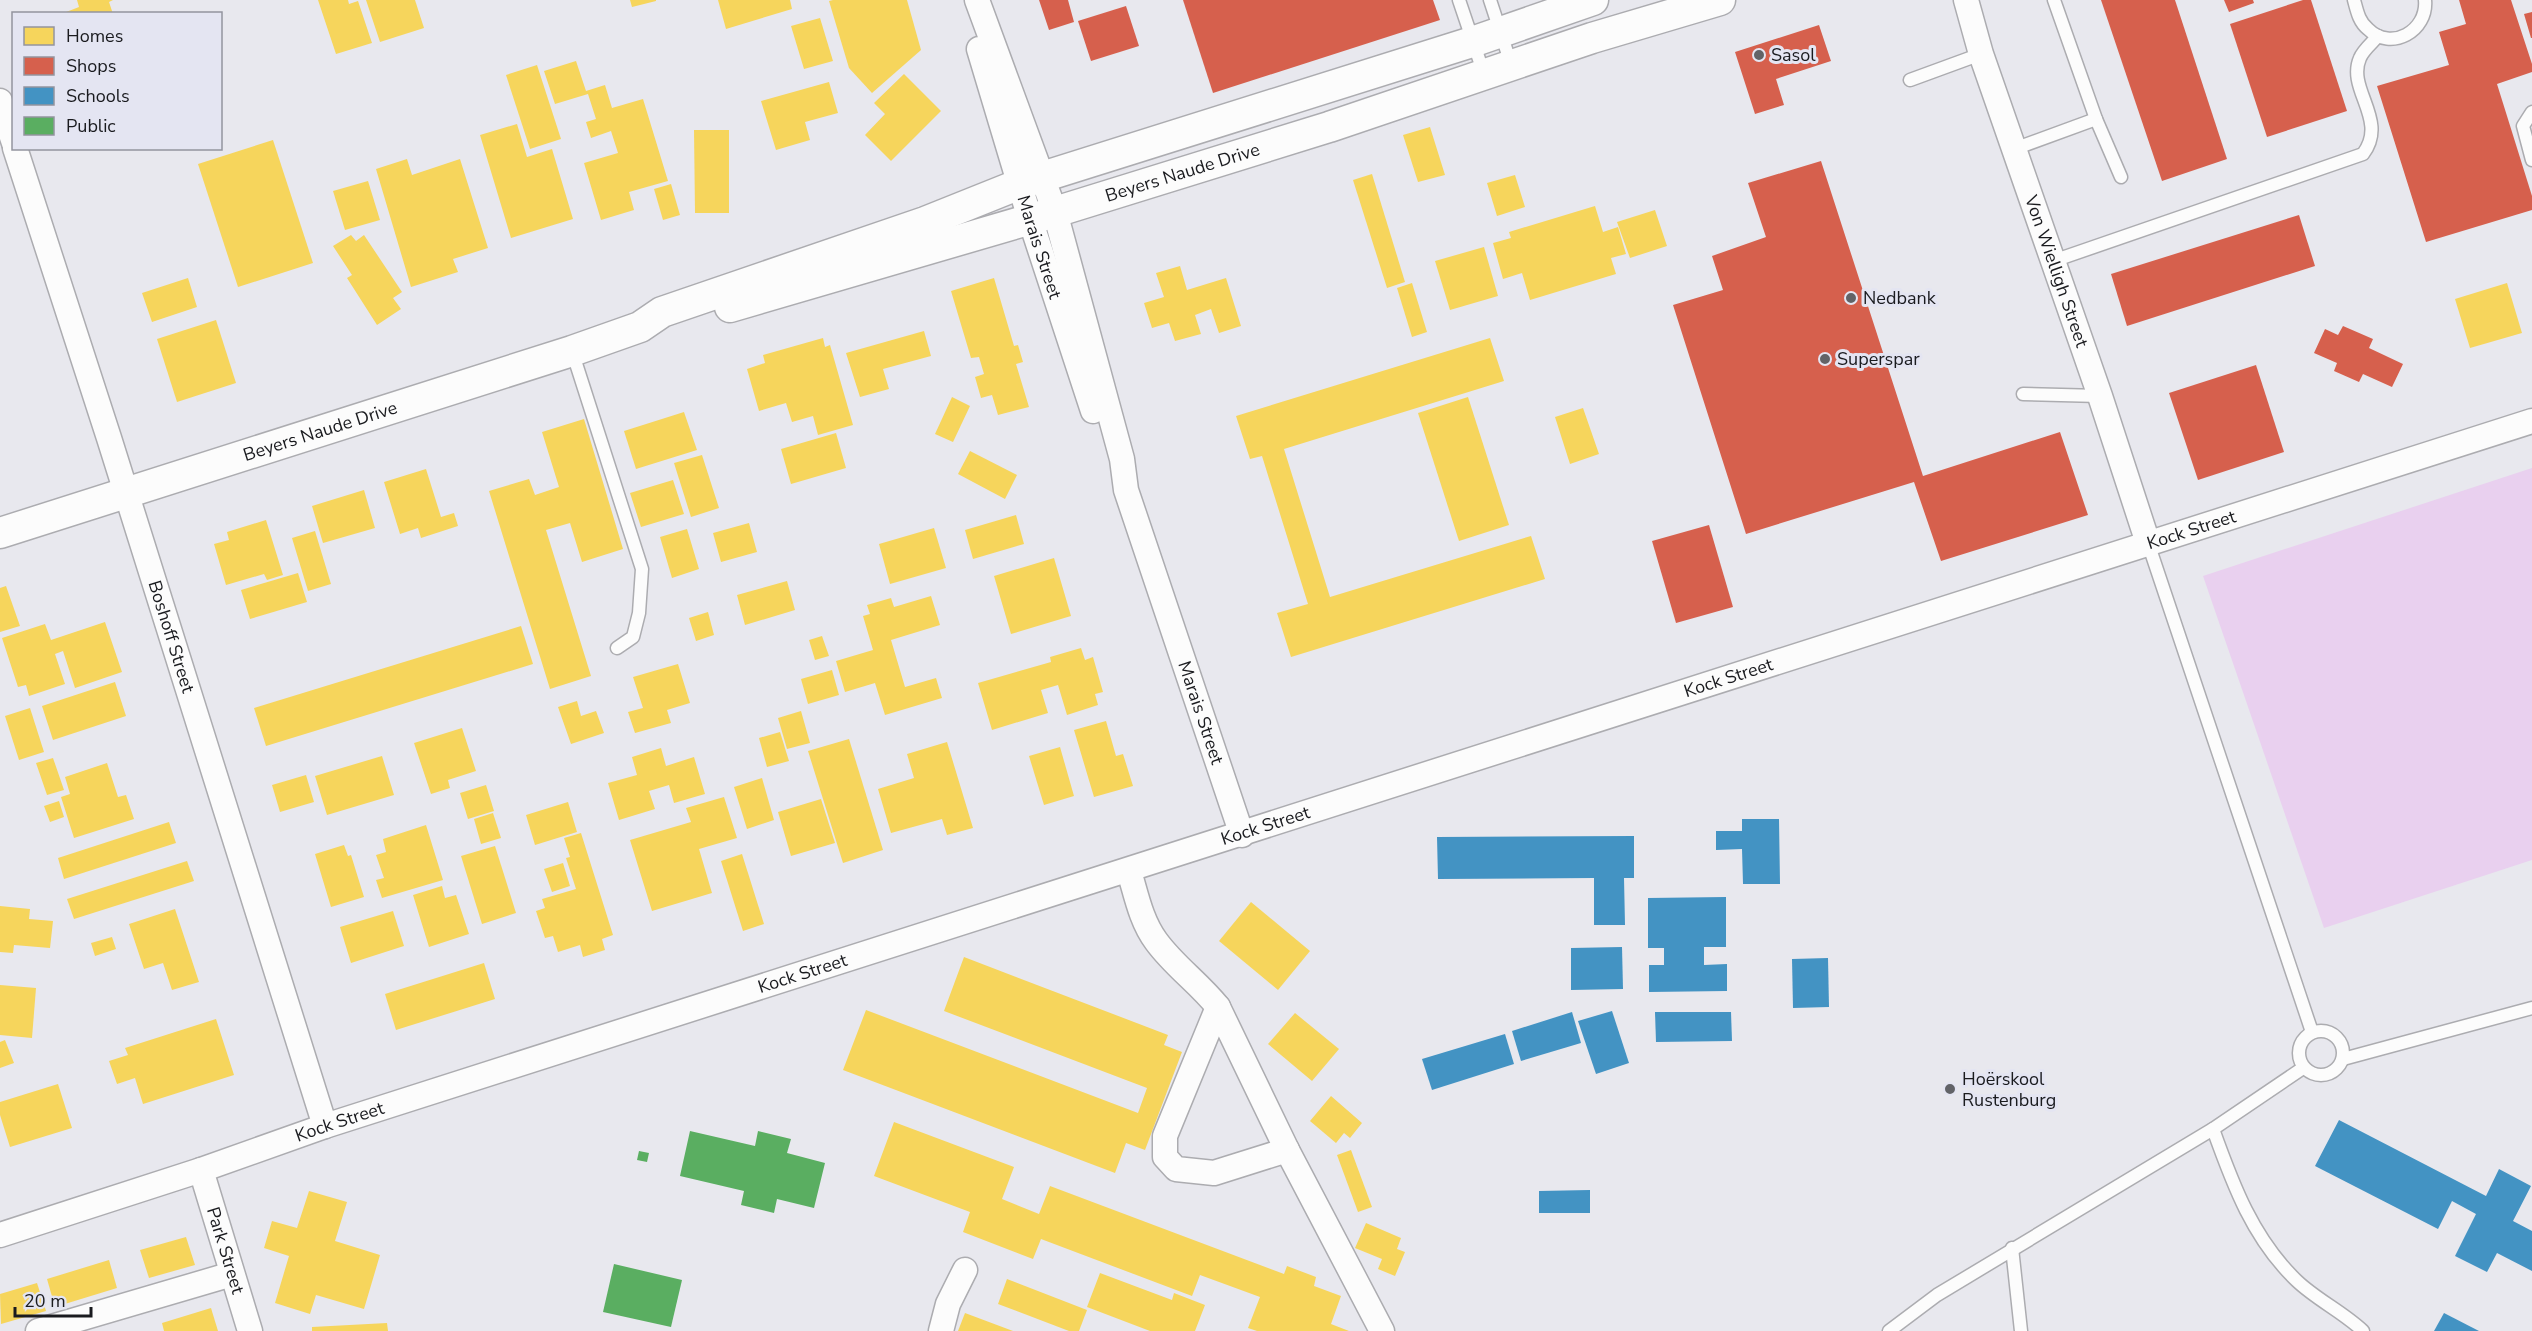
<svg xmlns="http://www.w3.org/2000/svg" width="2532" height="1331" font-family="'Nunito Sans',sans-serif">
<rect width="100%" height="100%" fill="#e8e8ee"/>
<path fill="#e9d0ef" d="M 2532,468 L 2532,860 L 2324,928 L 2203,576 Z"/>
<g fill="#f6d55c">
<path d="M 77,0 L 113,0 L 109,2 L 113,14 L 61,14 L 79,7 Z"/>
<path d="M 318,0 L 348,0 L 349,4 L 358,1 L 372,43 L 336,54 Z"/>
<path d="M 366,0 L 415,0 L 424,28 L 380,42 Z"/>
<path d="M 630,0 L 656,0 L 656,1 L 632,7 Z"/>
<path d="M 718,0 L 790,0 L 792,9 L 726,29 Z"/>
<path d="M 833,0 L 907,0 L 921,50 L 872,93 L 849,68 L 829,1 Z"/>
<path d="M 820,18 L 833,61 L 804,69 L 791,26 Z"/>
<path d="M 576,61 L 586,91 L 605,85 L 612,108 L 643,99 L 668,181 L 629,192 L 634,210 L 601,220 L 584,163 L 618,153 L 611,131 L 591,138 L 586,122 L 596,119 L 588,94 L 555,104 L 544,71 Z"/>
<path d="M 537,65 L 561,139 L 530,149 L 506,75 Z"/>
<path d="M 904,74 L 941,111 L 891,161 L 865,135 L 885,114 L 874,103 Z"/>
<path d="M 829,82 L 838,113 L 805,122 L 810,140 L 776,150 L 761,101 Z"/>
<path d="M 517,124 L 527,157 L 552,149 L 573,219 L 511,238 L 480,135 Z"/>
<path d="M 1430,127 L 1445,175 L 1418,182 L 1403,135 Z"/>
<path d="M 694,130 L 729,130 L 729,213 L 695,213 Z"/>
<path d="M 273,140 L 313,263 L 238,287 L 198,164 Z"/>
<path d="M 407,159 L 412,175 L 460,159 L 488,248 L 453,259 L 458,272 L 411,287 L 376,169 Z"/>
<path d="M 1372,174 L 1405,282 L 1387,288 L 1353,180 Z"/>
<path d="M 1515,175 L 1525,207 L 1497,216 L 1487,183 Z"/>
<path d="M 368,181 L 380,220 L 345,230 L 333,191 Z"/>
<path d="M 671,184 L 680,215 L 663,220 L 654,189 Z"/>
<path d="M 1595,206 L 1603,232 L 1618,227 L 1626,254 L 1611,258 L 1616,274 L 1530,300 L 1522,273 L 1503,279 L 1493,243 L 1511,238 L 1509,232 Z"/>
<path d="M 1655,210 L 1667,246 L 1630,258 L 1617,222 Z"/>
<path d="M 351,235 L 356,241 L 364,235 L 402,292 L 393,298 L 401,309 L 377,325 L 347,278 L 352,275 L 333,246 Z"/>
<path d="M 1484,247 L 1498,296 L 1450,310 L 1435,261 Z"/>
<path d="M 1180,266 L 1187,290 L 1226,278 L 1241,326 L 1219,333 L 1211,309 L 1195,315 L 1201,334 L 1175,341 L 1169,323 L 1152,328 L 1144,303 L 1164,297 L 1156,273 Z"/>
<path d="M 188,278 L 197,307 L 152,322 L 142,293 Z"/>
<path d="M 994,278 L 1014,346 L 1018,345 L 1023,362 L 1016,364 L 1029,407 L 998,415 L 992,395 L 981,398 L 975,377 L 984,374 L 979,357 L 971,358 L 951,291 Z"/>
<path d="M 1412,283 L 1427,332 L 1412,337 L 1397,288 Z"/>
<path d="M 2507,283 L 2522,333 L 2470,348 L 2455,299 Z"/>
<path d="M 216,320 L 236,383 L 177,402 L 157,339 Z"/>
<path d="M 924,331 L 931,356 L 883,369 L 889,389 L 860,397 L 846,353 Z"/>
<path d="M 823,338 L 825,347 L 830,345 L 853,425 L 818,435 L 813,416 L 792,422 L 786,403 L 759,411 L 747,369 L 765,363 L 763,355 Z"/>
<path d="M 1490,338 L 1504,381 L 1284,449 L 1330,597 L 1531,536 L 1545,579 L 1291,657 L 1277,613 L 1308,604 L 1262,456 L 1250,459 L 1236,416 Z"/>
<path d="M 952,397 L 970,406 L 953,442 L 935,434 Z"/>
<path d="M 1468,397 L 1509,525 L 1459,541 L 1418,413 Z"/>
<path d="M 1583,408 L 1599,454 L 1570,464 L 1555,417 Z"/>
<path d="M 684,412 L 697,450 L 636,469 L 624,431 Z"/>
<path d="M 584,419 L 623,549 L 582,562 L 570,523 L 546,530 L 591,676 L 550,689 L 489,491 L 529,479 L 535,495 L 559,487 L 542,432 Z"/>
<path d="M 836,433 L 846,468 L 791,484 L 781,449 Z"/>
<path d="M 970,451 L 1017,475 L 1005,499 L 958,474 Z"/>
<path d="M 702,455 L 719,508 L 691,517 L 674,463 Z"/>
<path d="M 426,469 L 441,517 L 454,513 L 458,526 L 421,538 L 418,528 L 400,534 L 384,482 Z"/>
<path d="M 673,480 L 684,514 L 641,527 L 630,493 Z"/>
<path d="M 364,490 L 375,528 L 323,543 L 312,506 Z"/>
<path d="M 1016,515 L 1024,544 L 973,559 L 965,530 Z"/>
<path d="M 266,520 L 283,575 L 267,580 L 264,574 L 226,585 L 214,544 L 229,540 L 227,532 Z"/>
<path d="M 749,523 L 757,552 L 721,562 L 713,533 Z"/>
<path d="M 934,528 L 946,568 L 890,584 L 879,544 Z"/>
<path d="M 687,529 L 699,569 L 672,578 L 660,537 Z"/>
<path d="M 315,531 L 331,584 L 308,591 L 292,538 Z"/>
<path d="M 1054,558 L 1071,616 L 1011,634 L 994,576 Z"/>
<path d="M 298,573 L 307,602 L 250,619 L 241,590 Z"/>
<path d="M 787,581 L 795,610 L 745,625 L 737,595 Z"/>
<path d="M 6,586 L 20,626 L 0,632 L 0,588 Z"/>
<path d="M 931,596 L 940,625 L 891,640 L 905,687 L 936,678 L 942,698 L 885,715 L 875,683 L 845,692 L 836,661 L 873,650 L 863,616 L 870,614 L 867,605 L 891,598 L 894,607 Z"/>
<path d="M 708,612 L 714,635 L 696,641 L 689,618 Z"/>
<path d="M 105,622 L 122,672 L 75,688 L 63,651 L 55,654 L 65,684 L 29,696 L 26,685 L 18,687 L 2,638 L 45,624 L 51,640 Z"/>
<path d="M 521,626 L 533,664 L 266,746 L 254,708 Z"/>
<path d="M 822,636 L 829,656 L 815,660 L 809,640 Z"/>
<path d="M 1081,648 L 1085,660 L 1093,657 L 1103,692 L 1095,694 L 1098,705 L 1067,715 L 1058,685 L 1041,690 L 1048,713 L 992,730 L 978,683 L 1051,662 L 1050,657 Z"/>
<path d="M 678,664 L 690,703 L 667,710 L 671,723 L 635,733 L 628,712 L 643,708 L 633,677 Z"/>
<path d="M 832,670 L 839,695 L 808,704 L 801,679 Z"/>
<path d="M 115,682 L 126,716 L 53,740 L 42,706 Z"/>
<path d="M 577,701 L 581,716 L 596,711 L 604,733 L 571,744 L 558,707 Z"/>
<path d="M 30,708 L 44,752 L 19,760 L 5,716 Z"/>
<path d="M 801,711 L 810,743 L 787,749 L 778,718 Z"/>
<path d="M 1106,721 L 1116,756 L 1123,754 L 1133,786 L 1094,797 L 1074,730 Z"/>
<path d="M 462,728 L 476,771 L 448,780 L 450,788 L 431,794 L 414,743 Z"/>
<path d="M 780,732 L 789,761 L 767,767 L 759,738 Z"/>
<path d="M 849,739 L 883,850 L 843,863 L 808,751 Z"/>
<path d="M 947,742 L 973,828 L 947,835 L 942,819 L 891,833 L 878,789 L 914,778 L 907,754 Z"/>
<path d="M 1060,747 L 1074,796 L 1044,805 L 1029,756 Z"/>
<path d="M 661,748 L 666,766 L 694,757 L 705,794 L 674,803 L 669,785 L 649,791 L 655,809 L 619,820 L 608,783 L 637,775 L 632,757 Z"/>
<path d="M 382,756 L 394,795 L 327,815 L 315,776 Z"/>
<path d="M 53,758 L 64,790 L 47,795 L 36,763 Z"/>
<path d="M 107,763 L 118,797 L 126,795 L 134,819 L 74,838 L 61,797 L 70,794 L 65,777 Z"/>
<path d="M 306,775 L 314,802 L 280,812 L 272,785 Z"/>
<path d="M 762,778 L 774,820 L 747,829 L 734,787 Z"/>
<path d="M 486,785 L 494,811 L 468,819 L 460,793 Z"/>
<path d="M 724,797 L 737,838 L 699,849 L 712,893 L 652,911 L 630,840 L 691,822 L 686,808 Z"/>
<path d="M 821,799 L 835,843 L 791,856 L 778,812 Z"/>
<path d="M 59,801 L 64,817 L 50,822 L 44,806 Z"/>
<path d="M 568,802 L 577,832 L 535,845 L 526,815 Z"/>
<path d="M 493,813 L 501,838 L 481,844 L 474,819 Z"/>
<path d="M 169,822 L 176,843 L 64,879 L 58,858 Z"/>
<path d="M 426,825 L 443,880 L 382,898 L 376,880 L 384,878 L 376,855 L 386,852 L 383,839 Z"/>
<path d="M 581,833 L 613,935 L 602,939 L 605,950 L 583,957 L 580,945 L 558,952 L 553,936 L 545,938 L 536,911 L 545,908 L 542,899 L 576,889 L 566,858 L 570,857 L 564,838 Z"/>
<path d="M 344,845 L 348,856 L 351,855 L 364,897 L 331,907 L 315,854 Z"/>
<path d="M 495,846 L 516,913 L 482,924 L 461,856 Z"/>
<path d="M 742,854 L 764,924 L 743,931 L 721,861 Z"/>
<path d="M 187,861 L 194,881 L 74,919 L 67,899 Z"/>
<path d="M 563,863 L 570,886 L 552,892 L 544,869 Z"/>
<path d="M 442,886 L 445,898 L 456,895 L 469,934 L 429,947 L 413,895 Z"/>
<path d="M 1251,902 L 1310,951 L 1278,990 L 1219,941 Z"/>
<path d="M 0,906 L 30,909 L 29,919 L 53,921 L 50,948 L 14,945 L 13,953 L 0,952 Z"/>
<path d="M 175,909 L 199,982 L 172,990 L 163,963 L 144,969 L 129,924 Z"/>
<path d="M 393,911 L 404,946 L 351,963 L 340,927 Z"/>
<path d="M 112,937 L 116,949 L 95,956 L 91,943 Z"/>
<path d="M 964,957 L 1168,1035 L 1164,1045 L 1182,1052 L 1145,1150 L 1126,1143 L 1115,1173 L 843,1070 L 866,1010 L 1138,1113 L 1147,1088 L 944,1011 Z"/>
<path d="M 484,963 L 495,999 L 396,1030 L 385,994 Z"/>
<path d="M 0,985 L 36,988 L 32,1038 L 0,1035 Z"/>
<path d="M 1295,1013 L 1339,1049 L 1312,1081 L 1268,1044 Z"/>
<path d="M 216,1019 L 234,1075 L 143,1104 L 135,1078 L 117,1084 L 109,1061 L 128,1055 L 125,1048 Z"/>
<path d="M 5,1040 L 14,1063 L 0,1068 L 0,1042 Z"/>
<path d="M 58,1084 L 72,1128 L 10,1147 L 0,1115 L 0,1102 Z"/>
<path d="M 1331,1096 L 1362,1123 L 1350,1138 L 1344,1133 L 1336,1143 L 1310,1121 Z"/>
<path d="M 894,1122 L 1014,1167 L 1002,1199 L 1039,1214 L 1050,1186 L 1284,1274 L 1287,1266 L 1316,1277 L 1314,1286 L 1341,1296 L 1331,1324 L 1349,1331 L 1257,1331 L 1248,1328 L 1260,1297 L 1200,1275 L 1192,1296 L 1041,1239 L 1033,1259 L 963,1232 L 970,1212 L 874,1176 Z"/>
<path d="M 1351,1150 L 1372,1207 L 1358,1212 L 1337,1155 Z"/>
<path d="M 309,1191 L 347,1202 L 335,1241 L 380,1255 L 364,1309 L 316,1295 L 310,1314 L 275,1303 L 289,1256 L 264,1248 L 272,1221 L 297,1228 Z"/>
<path d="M 1366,1223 L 1401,1238 L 1397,1249 L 1405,1252 L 1395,1276 L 1378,1269 L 1382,1259 L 1355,1248 Z"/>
<path d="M 186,1237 L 195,1265 L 149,1278 L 140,1250 Z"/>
<path d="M 109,1260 L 117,1288 L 55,1307 L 47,1279 Z"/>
<path d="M 1100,1273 L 1172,1300 L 1174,1293 L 1205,1305 L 1195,1331 L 1150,1331 L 1087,1307 Z"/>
<path d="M 1007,1279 L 1087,1310 L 1079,1331 L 1069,1331 L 998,1304 Z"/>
<path d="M 37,1283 L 46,1311 L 1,1324 L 0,1294 Z"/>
<path d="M 211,1308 L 218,1331 L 164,1331 L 162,1323 Z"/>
<path d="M 965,1313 L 1013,1331 L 958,1331 Z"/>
<path d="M 387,1323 L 388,1331 L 312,1331 L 312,1327 Z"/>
</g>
<g fill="#d6604d">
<path d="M 1039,0 L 1068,0 L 1074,22 L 1049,30 Z"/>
<path d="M 1183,0 L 1433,0 L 1440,20 L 1213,93 Z"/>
<path d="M 2101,0 L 2175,0 L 2227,159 L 2162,181 Z"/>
<path d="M 2224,0 L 2253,0 L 2254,3 L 2229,12 Z"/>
<path d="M 2303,0 L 2311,0 L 2347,111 L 2267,137 L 2230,24 Z"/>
<path d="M 2459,0 L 2511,0 L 2532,64 L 2532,72 L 2497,84 L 2532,196 L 2532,210 L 2426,242 L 2377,86 L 2449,65 L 2439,32 L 2466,24 Z"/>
<path d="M 1126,6 L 1139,46 L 1091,61 L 1078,21 Z"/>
<path d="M 2532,12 L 2532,38 L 2531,38 L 2524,14 Z"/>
<path d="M 1819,25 L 1831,61 L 1776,79 L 1784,105 L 1755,114 L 1735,52 Z"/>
<path d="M 1821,161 L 1923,476 L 2060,432 L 2088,515 L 1941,561 L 1914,482 L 1746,534 L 1673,305 L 1723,290 L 1712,256 L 1766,237 L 1748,183 Z"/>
<path d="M 2299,215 L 2315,266 L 2127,326 L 2111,274 Z"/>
<path d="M 2343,326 L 2373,339 L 2369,348 L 2403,364 L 2392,387 L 2363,374 L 2359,382 L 2334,371 L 2337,363 L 2314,353 L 2325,329 L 2338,335 Z"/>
<path d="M 2256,365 L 2284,452 L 2198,480 L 2169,393 Z"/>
<path d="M 1709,525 L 1733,607 L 1676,623 L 1652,541 Z"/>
</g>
<g fill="#4393c3">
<path d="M 1742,819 L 1779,819 L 1780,884 L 1743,884 L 1742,849 L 1716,850 L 1716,831 L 1742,831 Z"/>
<path d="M 1634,836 L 1634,878 L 1624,878 L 1625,925 L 1594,925 L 1594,878 L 1438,879 L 1437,837 Z"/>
<path d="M 1726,897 L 1726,947 L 1704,947 L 1704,965 L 1727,964 L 1727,991 L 1649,992 L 1649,965 L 1664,965 L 1664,948 L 1648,948 L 1648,898 Z"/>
<path d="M 1622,947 L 1623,989 L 1571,990 L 1571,948 Z"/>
<path d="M 1828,958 L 1829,1007 L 1793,1008 L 1792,959 Z"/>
<path d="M 1612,1011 L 1629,1063 L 1596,1074 L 1578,1021 Z"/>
<path d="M 1572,1012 L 1581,1043 L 1521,1061 L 1512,1031 Z"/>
<path d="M 1655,1012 L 1731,1012 L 1732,1041 L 1656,1042 Z"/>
<path d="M 1505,1034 L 1514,1064 L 1432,1090 L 1422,1059 Z"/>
<path d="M 2339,1120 L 2486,1196 L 2499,1169 L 2531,1186 L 2513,1221 L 2532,1231 L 2532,1271 L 2497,1253 L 2487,1272 L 2455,1256 L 2476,1214 L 2452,1201 L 2438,1229 L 2315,1166 Z"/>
<path d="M 1590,1190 L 1590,1213 L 1539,1213 L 1539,1191 Z"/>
<path d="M 2444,1313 L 2479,1331 L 2434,1331 Z"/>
</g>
<g fill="#5aae61">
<path d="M 690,1131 L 755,1146 L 758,1131 L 791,1139 L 787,1153 L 825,1163 L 814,1208 L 777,1199 L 774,1213 L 741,1205 L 744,1191 L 680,1176 Z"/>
<path d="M 639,1151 L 649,1153 L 647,1162 L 637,1160 Z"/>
<path d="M 614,1264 L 682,1280 L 671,1327 L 603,1312 Z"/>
</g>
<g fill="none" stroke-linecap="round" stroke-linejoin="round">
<defs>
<g id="service">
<path d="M 1459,0 L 1484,74"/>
<path d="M 1490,0 L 1511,64"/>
<path d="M 2054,0 L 2096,119 L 2121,177"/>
<path d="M 2354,0 C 2357,11 2359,22 2368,29 C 2391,52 2428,31 2425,0"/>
<path d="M 1910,80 L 1981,54"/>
<path d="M 2532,112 L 2523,126 L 2532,160"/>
<path d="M 2014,149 L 2096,119"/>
<path d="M 2053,261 L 2363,154 C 2389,120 2346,89 2360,58 C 2363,50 2373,42 2378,36"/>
<path d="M 572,351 L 642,569 L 639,613 L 633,637 L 617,648"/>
<path d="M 2023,394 L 2100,396"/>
<path d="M 2148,543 L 2312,1032"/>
<circle cx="2321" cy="1053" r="22"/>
<path d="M 2343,1059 L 2532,1008"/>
<path d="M 2213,1129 C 2233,1185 2253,1239 2297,1281 C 2317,1300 2343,1312 2363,1331"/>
<path d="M 2012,1248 L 2021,1331"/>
<path d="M 1889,1331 L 1937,1295 L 2213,1129 L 2303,1068"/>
</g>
<g id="minor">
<path id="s1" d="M 977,0 L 1055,212 L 1122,459 L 1126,490 L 1242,835"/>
<path id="s2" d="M 1966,0 L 1981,54 L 2100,396 L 2148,543"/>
<path id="s3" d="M 979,49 L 1030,219 L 1093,411"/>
<path d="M 0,101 L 14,143"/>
<path id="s4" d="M 15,148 L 109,438 L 325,1126"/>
<path d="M 1129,871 C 1136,894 1141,921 1156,941 C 1174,966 1199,983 1218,1007 L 1287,1150 L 1382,1331"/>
<path d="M 1218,1007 L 1165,1136 L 1165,1157 L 1176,1169 L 1214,1173 L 1287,1150"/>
<path id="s5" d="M 201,1170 L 250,1331"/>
<path id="s6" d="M 0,1235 L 201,1170 L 325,1126 L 2532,421"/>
<path d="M 38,1331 L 232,1274"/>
<path d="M 941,1331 L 948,1304 L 965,1270"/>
</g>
<g id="tertiary">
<path id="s7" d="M 730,307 L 1055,212 L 1329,127 L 1592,38 L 1720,0"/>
<path id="s8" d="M 0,533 L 572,351 L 640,327 L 662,312 L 925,222 L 1020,184 L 1472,42 L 1593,0"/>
</g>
</defs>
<use href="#service" stroke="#acacb0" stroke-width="15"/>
<use href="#minor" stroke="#acacb0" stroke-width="27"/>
<use href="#tertiary" stroke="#acacb0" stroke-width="33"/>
<use href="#service" stroke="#fcfcfc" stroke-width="12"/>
<use href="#minor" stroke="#fcfcfc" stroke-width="24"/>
<use href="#tertiary" stroke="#fcfcfc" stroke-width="30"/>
</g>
<g fill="#626367" stroke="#e4e5f2" stroke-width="2">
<circle cx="1759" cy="55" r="6"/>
<circle cx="1851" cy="298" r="6"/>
<circle cx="1825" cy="359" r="6"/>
<circle cx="1950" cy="1089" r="6"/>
</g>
<g text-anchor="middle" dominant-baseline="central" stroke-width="6" stroke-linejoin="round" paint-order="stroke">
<g font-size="18" fill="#1a1b1f" stroke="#e4e5f2" text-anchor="start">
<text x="1771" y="55">Sasol</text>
<text x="1863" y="298">Nedbank</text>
<text x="1837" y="359">Superspar</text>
<text x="1962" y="1079">Hoërskool<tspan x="1962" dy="21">Rustenburg</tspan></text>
</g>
<g font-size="18" fill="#1a1b1f" stroke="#e4e5f2">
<text stroke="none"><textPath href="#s7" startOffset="472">Beyers Naude Drive</textPath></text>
<text stroke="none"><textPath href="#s3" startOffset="207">Marais Street</textPath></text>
<text stroke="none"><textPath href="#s2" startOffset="286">Von Wielligh Street</textPath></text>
<text stroke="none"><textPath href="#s8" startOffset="336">Beyers Naude Drive</textPath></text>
<text stroke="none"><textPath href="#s6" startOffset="2302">Kock Street</textPath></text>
<text stroke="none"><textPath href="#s4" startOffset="513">Boshoff Street</textPath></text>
<text stroke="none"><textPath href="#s6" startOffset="1816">Kock Street</textPath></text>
<text stroke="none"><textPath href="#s1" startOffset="748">Marais Street</textPath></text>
<text stroke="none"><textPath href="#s6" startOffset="1330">Kock Street</textPath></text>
<text stroke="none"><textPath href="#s6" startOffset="844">Kock Street</textPath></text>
<text stroke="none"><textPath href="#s6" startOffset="358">Kock Street</textPath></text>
<text stroke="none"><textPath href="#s5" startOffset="84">Park Street</textPath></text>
</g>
</g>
<rect x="12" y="12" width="210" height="138" fill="#e4e5f2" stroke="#93949e" stroke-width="1.5"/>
<rect x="24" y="27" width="30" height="18" fill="#f6d55c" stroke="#93949e" stroke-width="1.5"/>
<text x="66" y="42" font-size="18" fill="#1a1b1f">Homes</text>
<rect x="24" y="57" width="30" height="18" fill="#d6604d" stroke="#93949e" stroke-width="1.5"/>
<text x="66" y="72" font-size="18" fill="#1a1b1f">Shops</text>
<rect x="24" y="87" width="30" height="18" fill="#4393c3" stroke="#93949e" stroke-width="1.5"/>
<text x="66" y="102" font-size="18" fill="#1a1b1f">Schools</text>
<rect x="24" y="117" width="30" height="18" fill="#5aae61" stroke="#93949e" stroke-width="1.5"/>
<text x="66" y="132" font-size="18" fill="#1a1b1f">Public</text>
<path d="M15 1307v9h76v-9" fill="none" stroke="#1a1b1f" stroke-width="3"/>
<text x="24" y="1307" font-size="18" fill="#1a1b1f" stroke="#e4e5f2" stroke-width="4.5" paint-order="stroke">20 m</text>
</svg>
